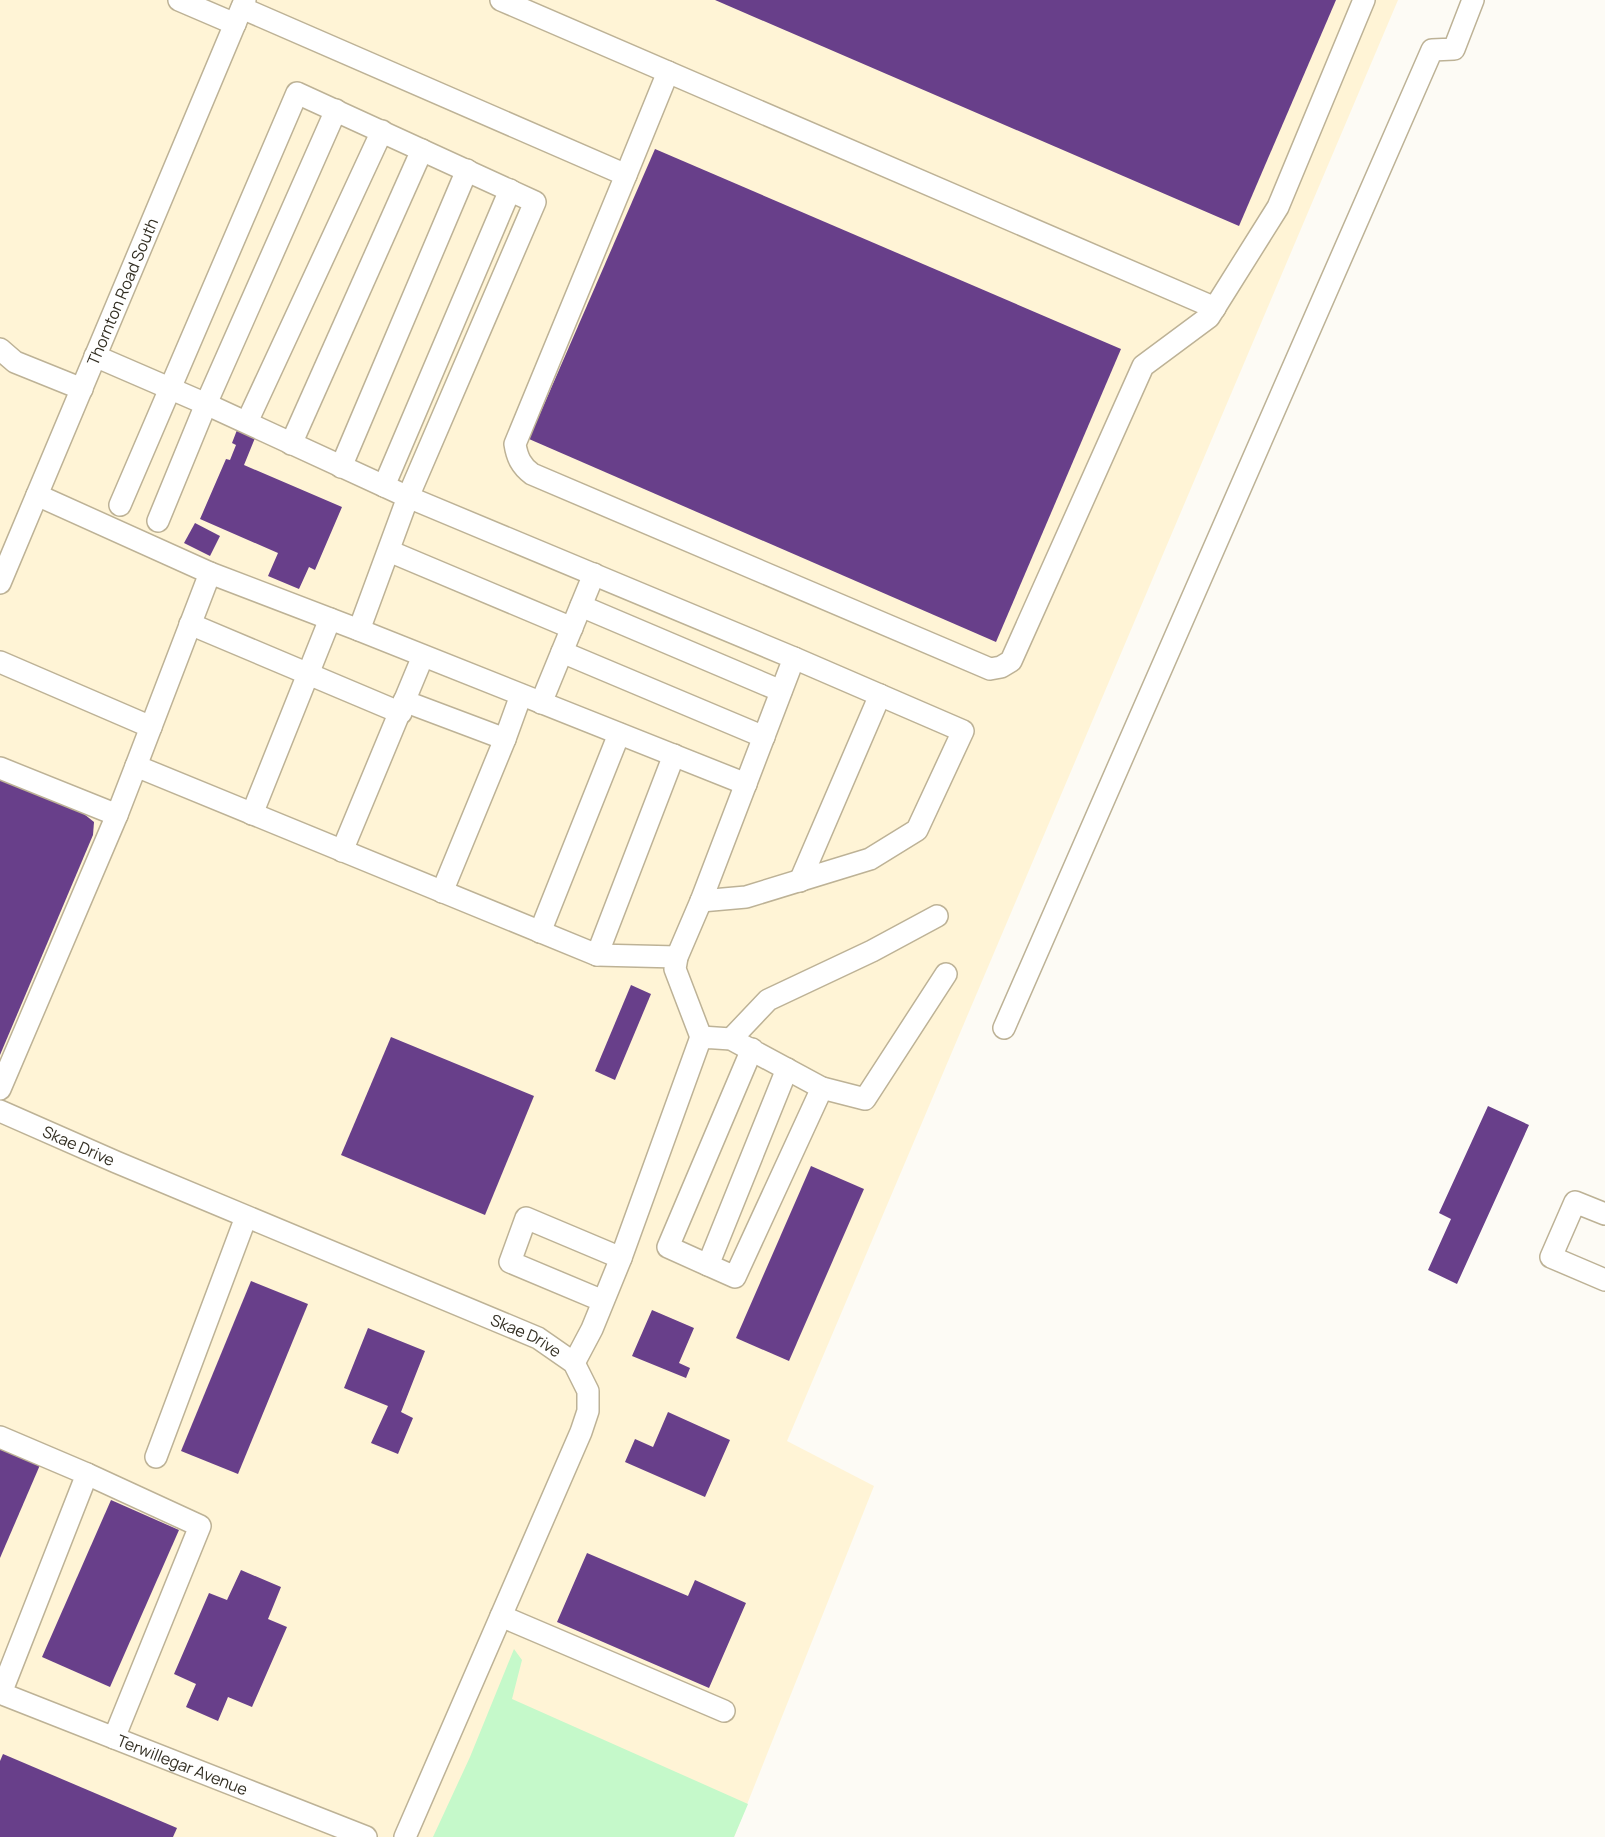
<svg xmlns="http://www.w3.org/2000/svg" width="1605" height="1837" font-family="Manrope,sans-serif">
<rect width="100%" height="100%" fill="#fdfbf5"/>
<path fill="#fff4d6" d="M 0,0 L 1398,0 L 787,1441 L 874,1486 L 734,1837 L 0,1837 Z"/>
<path fill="#c5f9ca" d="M 514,1649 L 522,1660 L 512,1699 L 748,1804 L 734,1837 L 433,1837 L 470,1757 Z"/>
<g fill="#683f8a">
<path d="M 715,0 L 1336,0 L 1239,226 Z"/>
<path d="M 655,149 L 1121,349 L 996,642 L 529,439 Z"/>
<path d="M 237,430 L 255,438 L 244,465 L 342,507 L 315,570 L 309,567 L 299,589 L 268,576 L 278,553 L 200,519 L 226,459 L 230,460 L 236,445 L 232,443 Z"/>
<path d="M 195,523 L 220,536 L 210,556 L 184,543 Z"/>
<path d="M 0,778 L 84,814 L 94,822 L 93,835 L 0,1055 Z"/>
<path d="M 631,985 L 651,994 L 615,1080 L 595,1071 Z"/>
<path d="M 391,1037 L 534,1096 L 485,1215 L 341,1155 Z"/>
<path d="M 1488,1106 L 1529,1125 L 1457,1284 L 1428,1270 L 1451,1219 L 1439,1213 Z"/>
<path d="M 811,1166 L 864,1189 L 789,1361 L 736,1338 Z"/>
<path d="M 251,1281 L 308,1304 L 238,1474 L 181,1451 Z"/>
<path d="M 652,1310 L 694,1328 L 679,1363 L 690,1368 L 686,1378 L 632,1356 Z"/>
<path d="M 368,1328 L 425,1351 L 401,1412 L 413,1418 L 398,1454 L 371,1443 L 388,1406 L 344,1388 Z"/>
<path d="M 668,1412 L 730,1440 L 705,1497 L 625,1462 L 635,1439 L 653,1447 Z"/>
<path d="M 0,1439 L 43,1458 L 0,1558 Z"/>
<path d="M 111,1500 L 179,1530 L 110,1687 L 42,1657 Z"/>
<path d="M 587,1553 L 688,1596 L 695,1580 L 746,1603 L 709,1688 L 557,1622 Z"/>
<path d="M 241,1570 L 281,1587 L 268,1619 L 287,1627 L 252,1707 L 228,1697 L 218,1721 L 186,1707 L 196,1684 L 174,1674 L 209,1593 L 227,1600 Z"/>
<path d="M 3,1754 L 177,1828 L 173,1837 L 0,1837 L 0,1761 Z"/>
</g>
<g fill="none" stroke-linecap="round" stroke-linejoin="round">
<defs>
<g id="minor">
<path d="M 179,0 L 235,24"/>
<path d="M 501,0 L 1215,308"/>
<path d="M 242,8 L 626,175 L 515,444 C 517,457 521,466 532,474 L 990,669 L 1001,667 L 1011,661 L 1143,366 L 1209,317 L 1278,207 L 1364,0"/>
<path d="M 626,175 L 668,72"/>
<path d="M 0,349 L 15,362 L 82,389"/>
<path d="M 95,356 L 206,404 L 408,497 L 794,658 L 701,901 L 677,957 L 675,969 L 701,1037"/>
<path d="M 247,422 L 382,131"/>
<path d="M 291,444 L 422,150"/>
<path d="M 341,467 L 467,170"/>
<path d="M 384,486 L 510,190"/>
<path d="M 37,495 L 210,573 L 136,766 L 597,955 L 677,957"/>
<path d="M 120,505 L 297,93 L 535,202 L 408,497 L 359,630 L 210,573"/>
<path d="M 158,521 L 206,404 L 336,110"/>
<path d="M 389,551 L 572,628"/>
<path id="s1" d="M 0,583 L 245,0"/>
<path d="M 581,606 L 781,691"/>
<path d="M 190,624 L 401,713"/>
<path d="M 359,630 L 746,784"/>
<path d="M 562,652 L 764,737"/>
<path d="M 0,662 L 151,727"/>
<path d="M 404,701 L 505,739"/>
<path d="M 541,703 L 594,574"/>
<path d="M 0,768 L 117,815"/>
<path d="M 252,814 L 330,619"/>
<path d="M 342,851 L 423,656"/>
<path d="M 800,881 L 880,695"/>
<path d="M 442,892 L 505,739 L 521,695"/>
<path d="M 701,901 L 746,897 L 870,859 L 917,830 L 963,731 L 794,658"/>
<path d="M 540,932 L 619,734"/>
<path d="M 597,955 L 674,755"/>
<path d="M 1004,1028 L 1432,50 L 1454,49 L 1473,0"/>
<path d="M 731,1039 L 768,1000 L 872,951 L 937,916"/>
<path d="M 752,1049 L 668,1247 L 708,1265 L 787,1069"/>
<path d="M 0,1089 L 117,815 L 136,766"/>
<path id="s2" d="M 0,1111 L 116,1162 L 538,1338 L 574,1363 L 588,1391 L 588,1411 L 581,1432 L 405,1837"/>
<path d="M 1605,1214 L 1575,1202 L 1551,1257 L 1605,1280"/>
<path d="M 621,1258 L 701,1037 L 731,1039 L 822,1088 L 865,1099 L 946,974"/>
<path d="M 708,1265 L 735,1277 L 822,1088"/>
<path d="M 574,1363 L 592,1329 L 621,1258 L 526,1218 L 510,1262 L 603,1301"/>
<path d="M 0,1437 L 87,1474 L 1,1693"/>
<path d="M 156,1457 L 246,1217"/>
<path d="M 87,1474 L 200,1526 L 114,1738"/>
<path d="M 501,1616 L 724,1711"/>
<path id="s3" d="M 0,1693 L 366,1837"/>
</g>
</defs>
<use href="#minor" stroke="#bdb296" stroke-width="24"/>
<use href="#minor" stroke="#fff" stroke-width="21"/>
</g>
<g text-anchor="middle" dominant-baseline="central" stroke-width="6" stroke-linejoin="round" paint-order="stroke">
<g font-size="16" fill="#332f23" stroke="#fdfbf5">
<text stroke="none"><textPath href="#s1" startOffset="316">Thornton Road South</textPath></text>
<text stroke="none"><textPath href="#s2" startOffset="86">Skae Drive</textPath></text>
<text stroke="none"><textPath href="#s2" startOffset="572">Skae Drive</textPath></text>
<text stroke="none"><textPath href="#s3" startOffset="196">Terwillegar Avenue</textPath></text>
</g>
</g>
</svg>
